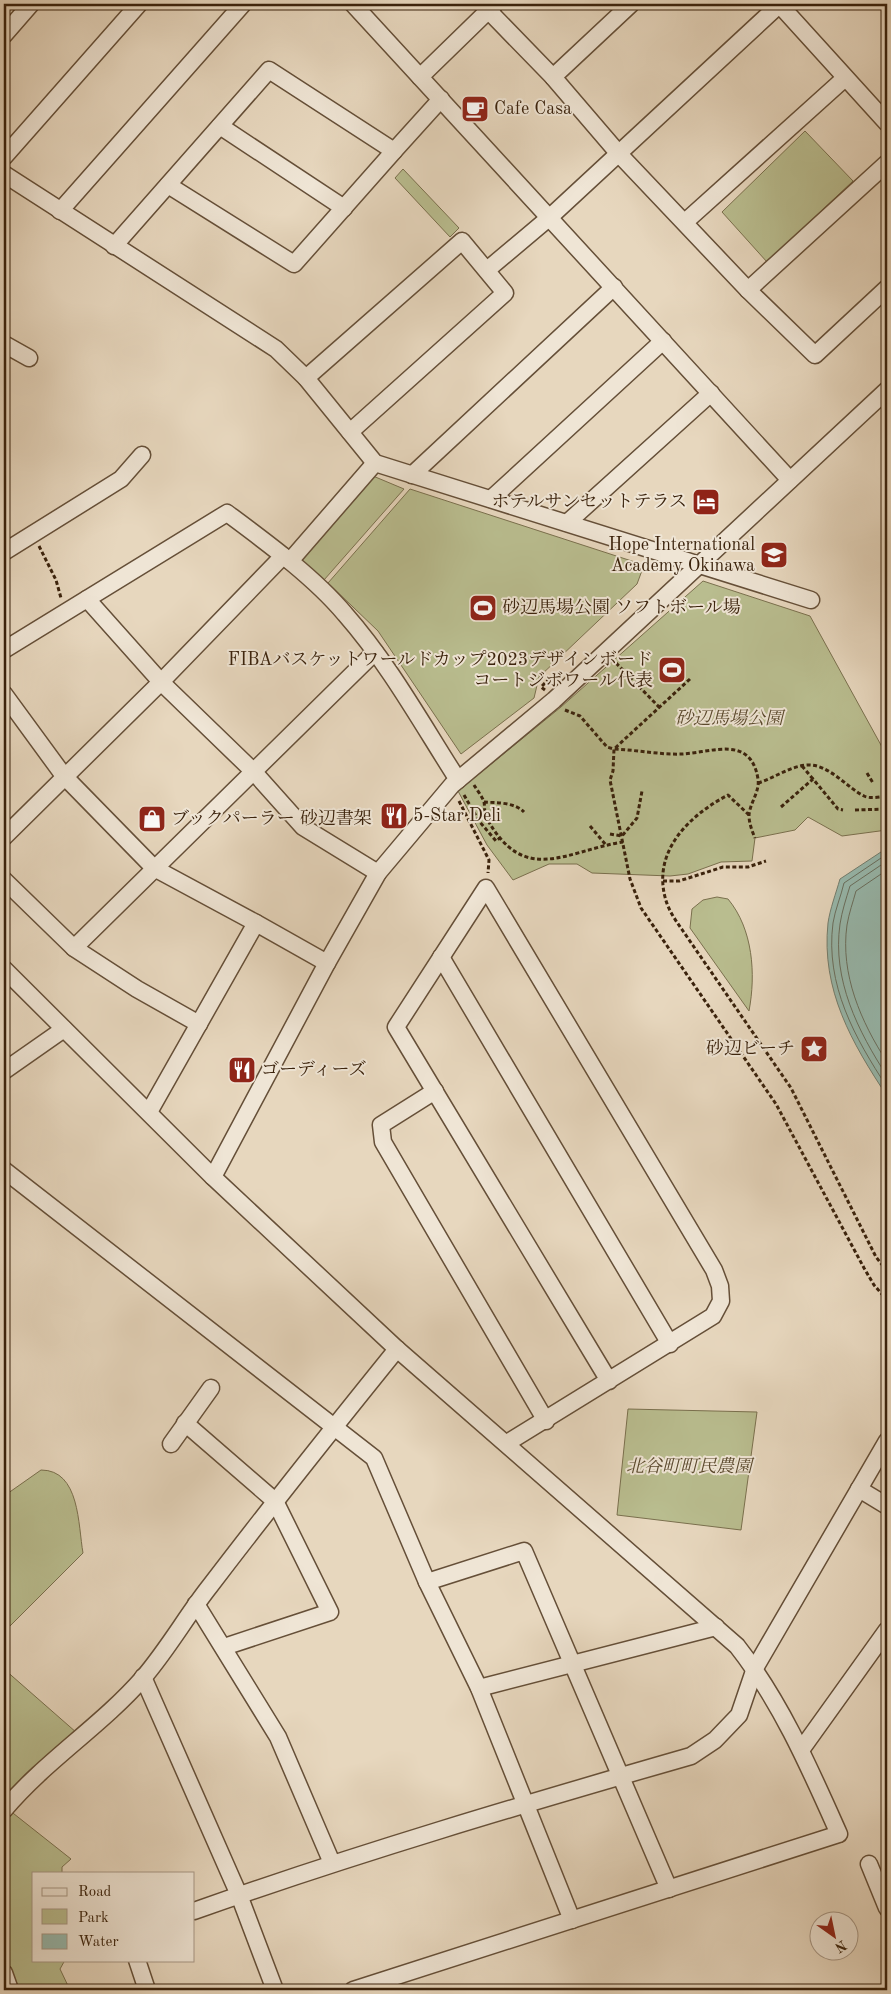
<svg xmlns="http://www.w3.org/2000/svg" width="891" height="1994" font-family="'Old Standard TT','Noto Serif JP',serif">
<rect width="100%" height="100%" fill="#e7d7be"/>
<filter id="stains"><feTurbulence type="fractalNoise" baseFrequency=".004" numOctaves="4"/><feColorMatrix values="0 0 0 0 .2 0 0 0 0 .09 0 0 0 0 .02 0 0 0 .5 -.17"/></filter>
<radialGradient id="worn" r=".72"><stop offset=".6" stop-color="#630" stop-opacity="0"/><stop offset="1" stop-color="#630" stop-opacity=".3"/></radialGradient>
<g fill="#b9bd8f" stroke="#7a704e">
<path d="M 805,131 L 853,181 L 767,262 L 722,212 Z"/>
<path d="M 403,169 L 459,228 L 450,237 L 395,178 Z"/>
<path d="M 373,476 L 404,489 L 324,580 L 299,558 Z"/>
<path d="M 410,489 L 644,565 L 637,584 L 539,677 L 534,698 L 461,754 L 378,631 L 328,583 Z"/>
<path d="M 703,581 L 810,616 L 887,756 L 887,830 L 842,836 L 808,817 L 795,830 L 755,838 L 752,861 L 721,862 L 688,874 L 670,876 L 592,873 L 577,864 L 549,864 L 513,880 L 487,845 L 458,791 L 561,707 Z"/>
<path d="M 717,897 L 728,899 C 753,929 756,974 749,1011 L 690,928 L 692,909 L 703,900 Z"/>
<path d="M 628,1409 L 757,1412 L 741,1530 L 617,1515 Z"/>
<path d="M 41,1470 C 80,1470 78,1525 83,1553 L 4,1632 L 4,1496 Z"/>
<path d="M 4,1669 L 77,1733 L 4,1806 Z"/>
<path d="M 4,1806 L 71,1859 L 62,1867 L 62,1873 L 34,1873 L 34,1960 L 65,1960 L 60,1969 L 70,1990 L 4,1990 Z"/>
</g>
<path fill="#97baaf" stroke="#727d6e" d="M 887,848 L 887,1096 C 852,1043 821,990 828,923 C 830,909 836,893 840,879 Z"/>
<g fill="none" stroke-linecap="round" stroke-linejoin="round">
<g stroke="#686e5e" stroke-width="1">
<path d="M 887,854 L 844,883 C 841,896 835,910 833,923 C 825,985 855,1038 887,1087"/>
<path d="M 887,861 L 850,886 C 846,899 842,911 840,924 C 832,980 858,1031 887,1076"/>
<path d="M 887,870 L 856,891 C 853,902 849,913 847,925 C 840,974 861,1022 887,1062"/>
</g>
<defs>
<g id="minor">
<path d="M 353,4 L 790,480"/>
<path d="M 482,4 L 553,77 L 619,154 L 748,290 L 815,355 L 887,288"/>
<path d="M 779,4 L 887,123"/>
<path d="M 4,35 L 31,4"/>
<path d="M 420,77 L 495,4"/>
<path d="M 553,77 L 631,4"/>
<path d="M 220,126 L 344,208"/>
<path d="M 4,157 L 139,4"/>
<path d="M 4,174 L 276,349 L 306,378 L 375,463 L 811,600"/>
<path d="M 168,185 L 294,264 L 394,151"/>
<path d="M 60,211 L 243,4"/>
<path d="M 685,222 L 845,78"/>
<path d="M 114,246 L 269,70 L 394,151 L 441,99"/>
<path d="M 487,270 L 550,217 L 780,4"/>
<path d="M 748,290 L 887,163"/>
<path d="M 4,344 L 29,358"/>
<path d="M 306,378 L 462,241 L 505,293 L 350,432"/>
<path d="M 412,475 L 614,287"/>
<path d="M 491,499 L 663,341"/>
<path d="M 567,523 L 711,393"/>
<path d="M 4,552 L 121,479 L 142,455"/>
<path d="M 290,561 L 375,463"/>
<path d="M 87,599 L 161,682 L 253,771 L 303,827 L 378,873"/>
<path d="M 4,650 L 227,513 C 266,542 314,577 345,614 C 389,664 422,724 458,780"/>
<path d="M 4,694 L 64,776 L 154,868 L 256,923"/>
<path d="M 4,837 L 161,682 L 283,556"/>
<path d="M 4,880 L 74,948 L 137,989 L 199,1024"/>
<path d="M 74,948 L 375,652"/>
<path d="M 441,957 L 670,1344"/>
<path d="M 4,969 L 213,1177 L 397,1349 L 737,1646 C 781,1702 810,1769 839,1834 L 353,1990"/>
<path d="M 4,1071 L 64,1029"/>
<path d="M 435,1091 L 381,1125 L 383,1142 L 546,1421"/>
<path d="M 149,1112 L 256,923 L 327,963"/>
<path d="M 4,1170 L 374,1458 L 427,1582 L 479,1688 L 572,1920"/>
<path d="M 213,1177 L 327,963 L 378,873 L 452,785 L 554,700 L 887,390"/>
<path d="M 185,1423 L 275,1501 L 330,1612 L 224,1647"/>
<path d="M 507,1443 L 713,1316 L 721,1301 L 720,1286 L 714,1270 L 486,888 L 396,1027 L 609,1381"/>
<path d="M 171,1444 L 211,1388"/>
<path d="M 859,1489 L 887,1506"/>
<path d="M 427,1582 L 524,1551 L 669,1889"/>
<path d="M 196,1604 L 278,1737 L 332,1863"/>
<path d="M 143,1677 L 239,1895 L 275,1990"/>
<path d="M 479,1688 L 716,1627"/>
<path d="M 801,1750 L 887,1630"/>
<path d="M 4,1810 C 45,1761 101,1726 143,1678 C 168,1649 187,1615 210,1586 C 271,1506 334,1427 397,1349"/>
<path d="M 869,1864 L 887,1908"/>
<path d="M 194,1911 C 358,1853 524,1804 691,1756 L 715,1740 L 739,1715 L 755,1668 L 887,1441"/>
<path d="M 137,1960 L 147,1990"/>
<path d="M 4,1973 L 10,1990"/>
</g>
</defs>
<use href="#minor" stroke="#654f38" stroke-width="19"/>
<g stroke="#3a220c" stroke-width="3" stroke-dasharray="4 2.5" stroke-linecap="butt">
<path d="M 39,546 L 56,580 L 61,598"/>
<path d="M 616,663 L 660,708"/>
<path d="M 690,679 L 614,749 C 637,750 661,755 683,754 C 713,752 751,735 758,779 C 760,791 750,803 749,815 C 749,823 752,831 755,838"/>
<path d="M 636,685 L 641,681"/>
<path d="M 545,690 L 541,687 L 549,679"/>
<path d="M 565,710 L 580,716 L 607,747 L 614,749 L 613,771 L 610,780 L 630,879 L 641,908 L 776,1104 L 864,1268 L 874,1285 L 887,1300"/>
<path d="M 802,766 L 813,779"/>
<path d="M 867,773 L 873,783"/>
<path d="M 758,783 C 774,778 789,767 806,765 C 828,763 846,787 864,796 C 870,799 880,797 887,796"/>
<path d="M 474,785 C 477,790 482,796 484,802 C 485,807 484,812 486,817 C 524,887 565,851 623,842"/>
<path d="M 464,795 L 479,821 L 496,841 L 500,838"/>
<path d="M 459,801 L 489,860 L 488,873"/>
<path d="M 484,802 C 497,803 514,802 524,812"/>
<path d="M 781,807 L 813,779 L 838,809 L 843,810"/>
<path d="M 855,810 L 887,809"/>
<path d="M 749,815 L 728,795 C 690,815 653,850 665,897 C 668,910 676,921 683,931 L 791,1088 L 876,1257 L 887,1271"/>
<path d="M 590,826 L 606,845"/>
<path d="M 610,834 L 622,836 L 637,818 L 642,791"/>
<path d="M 663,881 L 679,881 L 723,867 L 748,867 L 766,861"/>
</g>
<use href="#minor" stroke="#efe5d5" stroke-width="16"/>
</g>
<defs>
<symbol id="cafe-square" viewBox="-11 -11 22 22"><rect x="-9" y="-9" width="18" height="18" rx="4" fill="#8f2418" stroke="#efe5d5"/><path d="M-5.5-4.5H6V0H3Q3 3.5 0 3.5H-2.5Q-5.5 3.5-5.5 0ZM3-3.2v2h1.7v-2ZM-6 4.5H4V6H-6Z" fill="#fff"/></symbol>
<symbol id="hotel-square" viewBox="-11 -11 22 22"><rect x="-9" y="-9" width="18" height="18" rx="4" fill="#8f2418" stroke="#efe5d5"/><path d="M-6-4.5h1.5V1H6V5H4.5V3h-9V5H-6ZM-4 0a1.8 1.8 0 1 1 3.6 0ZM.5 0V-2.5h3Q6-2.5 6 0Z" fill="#fff"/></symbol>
<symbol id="school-square" viewBox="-11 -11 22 22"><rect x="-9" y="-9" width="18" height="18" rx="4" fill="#8f2418" stroke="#efe5d5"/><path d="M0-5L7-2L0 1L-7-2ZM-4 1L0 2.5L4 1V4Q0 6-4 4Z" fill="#fff"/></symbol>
<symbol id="stadium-square" viewBox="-11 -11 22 22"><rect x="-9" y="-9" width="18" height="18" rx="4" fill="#8f2418" stroke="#efe5d5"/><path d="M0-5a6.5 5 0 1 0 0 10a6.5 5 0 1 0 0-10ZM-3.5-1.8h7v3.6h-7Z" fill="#fff"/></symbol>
<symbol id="restaurant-square" viewBox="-11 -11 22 22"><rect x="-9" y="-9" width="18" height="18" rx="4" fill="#8f2418" stroke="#efe5d5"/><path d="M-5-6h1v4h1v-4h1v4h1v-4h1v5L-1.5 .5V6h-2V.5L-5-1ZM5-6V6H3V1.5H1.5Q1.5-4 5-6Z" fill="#fff"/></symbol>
<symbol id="shop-square" viewBox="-11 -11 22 22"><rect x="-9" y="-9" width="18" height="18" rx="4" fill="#8f2418" stroke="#efe5d5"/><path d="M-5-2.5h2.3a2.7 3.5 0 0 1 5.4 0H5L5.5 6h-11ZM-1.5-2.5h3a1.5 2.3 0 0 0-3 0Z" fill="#fff"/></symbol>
<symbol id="sight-square" viewBox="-11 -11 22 22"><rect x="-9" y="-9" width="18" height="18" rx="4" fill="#8f2418" stroke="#efe5d5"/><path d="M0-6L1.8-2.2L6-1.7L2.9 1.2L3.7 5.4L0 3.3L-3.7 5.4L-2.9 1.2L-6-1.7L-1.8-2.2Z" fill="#fff"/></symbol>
</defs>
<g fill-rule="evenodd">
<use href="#cafe-square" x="459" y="93" width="32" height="32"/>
<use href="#hotel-square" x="690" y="486" width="32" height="32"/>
<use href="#school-square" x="758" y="539" width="32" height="32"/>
<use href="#stadium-square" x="467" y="592" width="32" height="32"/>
<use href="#stadium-square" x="656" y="654" width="32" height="32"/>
<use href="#restaurant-square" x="378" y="800" width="32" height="32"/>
<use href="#shop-square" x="136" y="803" width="32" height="32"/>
<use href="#sight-square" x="798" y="1033" width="32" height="32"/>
<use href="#restaurant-square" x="226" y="1054" width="32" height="32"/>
</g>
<g text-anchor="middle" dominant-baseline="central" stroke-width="4" stroke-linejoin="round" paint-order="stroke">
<g font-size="18" fill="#3a220c" stroke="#efe5d5" text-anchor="start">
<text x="494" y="109">Cafe Casa</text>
<text x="687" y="502" text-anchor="end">ホテルサンセットテラス</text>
<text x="755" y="545" text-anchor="end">Hope International<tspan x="755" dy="21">Academy Okinawa</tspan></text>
<text x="502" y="608">砂辺馬場公園 ソフトボール場</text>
<text x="653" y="660" text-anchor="end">FIBAバスケットワールドカップ2023デザインボード<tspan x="653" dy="21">コートジボワール代表</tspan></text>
<text x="413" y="816">5-Star Deli</text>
<text x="171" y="819">ブックパーラー 砂辺書架</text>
<text x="795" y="1049" text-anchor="end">砂辺ビーチ</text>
<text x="261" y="1070">ゴーディーズ</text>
</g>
<g font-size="18" font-style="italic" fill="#5a492d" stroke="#efe5d5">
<text x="729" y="719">砂辺馬場公園</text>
<text x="689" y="1467">北谷町町民農園</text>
</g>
</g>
<rect width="891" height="1994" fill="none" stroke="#e7d7be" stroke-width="20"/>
<rect x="5" y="5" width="881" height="1984" fill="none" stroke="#3a220c" stroke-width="2.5"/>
<rect x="10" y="10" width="871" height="1974" fill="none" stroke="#3a220c"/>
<rect x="32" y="1872" width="162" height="90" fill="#efe5d5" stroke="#a79785"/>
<rect x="42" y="1888" width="25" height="8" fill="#efe5d5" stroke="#a79785"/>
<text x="78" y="1896" font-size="15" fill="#3a220c">Road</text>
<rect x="42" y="1909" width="25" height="15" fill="#b9bd8f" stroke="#a79785"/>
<text x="78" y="1922" font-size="15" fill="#3a220c">Park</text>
<rect x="42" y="1934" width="25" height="15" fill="#97baaf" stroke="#a79785"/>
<text x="78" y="1946" font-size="15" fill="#3a220c">Water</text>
<g transform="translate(834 1936) rotate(147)"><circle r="24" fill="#efe5d5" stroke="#a79785"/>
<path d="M0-4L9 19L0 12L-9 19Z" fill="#8f2418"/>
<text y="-8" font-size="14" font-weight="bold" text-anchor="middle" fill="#3a220c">N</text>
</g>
<rect width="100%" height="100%" filter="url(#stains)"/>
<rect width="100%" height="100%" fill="url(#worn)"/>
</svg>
